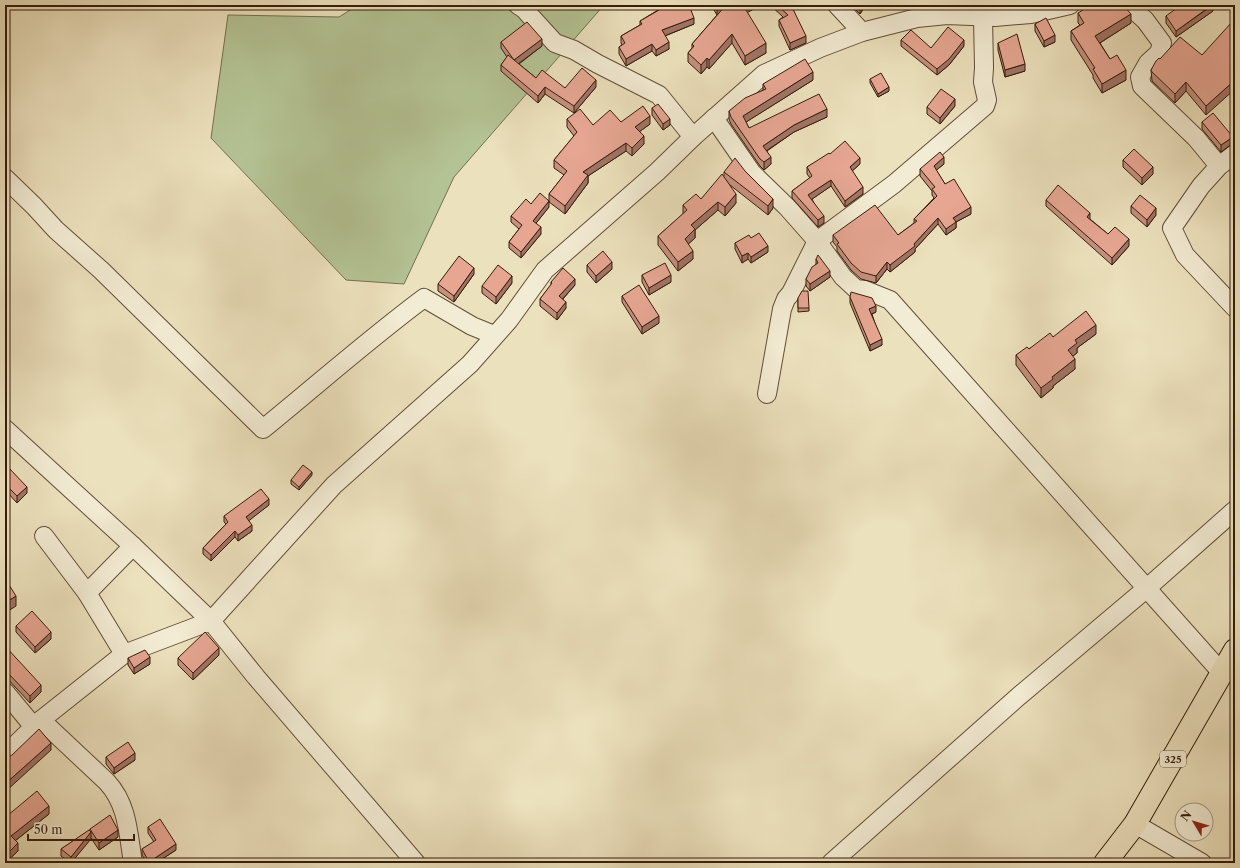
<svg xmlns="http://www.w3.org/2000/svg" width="1240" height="868" font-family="'Libre Caslon Text',serif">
<rect width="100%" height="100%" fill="#ece1bd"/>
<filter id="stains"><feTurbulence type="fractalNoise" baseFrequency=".005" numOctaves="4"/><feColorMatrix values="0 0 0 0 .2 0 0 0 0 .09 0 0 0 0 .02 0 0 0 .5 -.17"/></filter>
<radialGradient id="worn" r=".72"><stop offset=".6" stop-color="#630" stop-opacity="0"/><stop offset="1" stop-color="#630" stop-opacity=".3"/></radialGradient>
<path fill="#b4c394" stroke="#747050" d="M 358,5 L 604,5 L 454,177 L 404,284 L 346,280 L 211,138 L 228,15 L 339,17 Z"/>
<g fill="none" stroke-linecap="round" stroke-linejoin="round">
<defs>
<g id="minor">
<path d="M 518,5 L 524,9 L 555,43 L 574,50 L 598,64 L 659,95 L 693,137"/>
<path d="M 837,5 L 862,32"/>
<path d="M 1128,5 L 1145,20 L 1162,43 L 1159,53 L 1148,63 L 1140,77 L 1142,86 L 1196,138 L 1219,166"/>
<path d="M 714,118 L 752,173 L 787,207 L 817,241 L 843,277 L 856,289 L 865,290 L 890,300 L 1222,673"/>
<path d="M 1235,154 L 1219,166 L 1201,186 L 1172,228 L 1185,255 L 1235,308"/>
<path d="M 5,178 L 34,206 L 56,230 L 101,270 L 263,429 C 317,385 369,339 424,298 L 472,326 L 494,335"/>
<path d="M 767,394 L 782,309 L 786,299 L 791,293 L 817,241 L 894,184 L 985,106 L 987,100 L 983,82 L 984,68 L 983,17"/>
<path d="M 5,429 L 133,546 L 211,621 L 256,677 L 416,863"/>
<path d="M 44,536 L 87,593 L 133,546"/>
<path d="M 87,593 L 124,654"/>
<path d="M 5,692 L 34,727"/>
<path d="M 41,720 L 107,782 C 128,805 128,833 133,863"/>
<path d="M 5,755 L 41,720 L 124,654 L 211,621 L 334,485 L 470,364 L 509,320 L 545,270 L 657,172 L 693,137 L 764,74 L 820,48 L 862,32 L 917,18 L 947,15 L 995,17 L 1031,14 L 1070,5"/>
<path d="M 1135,824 L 1202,863"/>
<path d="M 831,863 L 1019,696 L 1147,588 L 1235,510"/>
</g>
<path id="highway" d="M 1105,863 L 1135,824 L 1235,650"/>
</defs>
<use href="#minor" stroke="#634e38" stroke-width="20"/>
<use href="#highway" stroke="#351d0b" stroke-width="24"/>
<use href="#minor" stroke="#f3ecd4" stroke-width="18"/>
<use href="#highway" stroke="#ece1bd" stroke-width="22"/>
</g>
<g fill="#c68f7e" stroke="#351d0b">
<path d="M 711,5 L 761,5 L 747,12 L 766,53 L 745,65 L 732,43 L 709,69 L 707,67 L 701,74 L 688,62 L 688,53 L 692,48 L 692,44 L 717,15 Z"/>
<path d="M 770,5 L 793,5 L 792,7 L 806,43 L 790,50 L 779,26 L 779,20 L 783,17 Z"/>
<path d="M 851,5 L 866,5 L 860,14 Z"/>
<path d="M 970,5 L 982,5 L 982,6 Z"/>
<path d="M 1108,8 L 1131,23 L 1100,43 L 1110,59 L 1126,80 L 1102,93 L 1093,78 L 1093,75 L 1071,40 L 1071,31 L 1080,25 L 1078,23 L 1078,13 Z"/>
<path d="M 658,9 L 694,24 L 665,36 L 669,49 L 656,56 L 652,51 L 626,66 L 619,54 L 619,47 L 622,45 L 621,43 L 621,36 L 640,25 L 640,21 L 658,10 Z"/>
<path d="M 1213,11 L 1176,37 L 1166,23 L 1166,16 Z"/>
<path d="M 1035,24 L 1055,42 L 1044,47 L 1035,31 Z"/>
<path d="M 1235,25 L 1206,115 L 1186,91 L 1175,103 L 1152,81 L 1151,70 L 1160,59 L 1202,55 Z"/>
<path d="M 901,40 L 931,48 L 964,46 L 949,65 L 937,75 L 901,46 Z"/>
<path d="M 501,42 L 542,46 L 519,64 L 536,78 L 565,88 L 596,87 L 574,113 L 545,94 L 538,103 L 501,71 L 501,65 L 507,57 L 501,48 Z"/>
<path d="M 998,43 L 1025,71 L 1005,77 L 998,50 Z"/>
<path d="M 870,79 L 889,91 L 878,97 L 870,83 Z"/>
<path d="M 813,80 L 746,122 L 749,128 L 827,117 L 794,132 L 767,151 L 771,164 L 764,170 L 760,166 L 731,124 L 729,119 L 729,111 L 763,90 L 763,84 Z"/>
<path d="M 955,106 L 940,124 L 927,114 L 927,107 Z"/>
<path d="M 652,108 L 670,125 L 663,130 L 652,115 Z"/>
<path d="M 567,119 L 593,125 L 621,122 L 650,124 L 639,132 L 644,144 L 632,156 L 626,151 L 588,176 L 588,183 L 565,214 L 549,202 L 549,194 L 564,175 L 554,168 L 554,160 L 574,136 L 567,127 Z"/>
<path d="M 1202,122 L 1233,143 L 1221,152 L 1202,129 Z"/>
<path d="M 830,154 L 860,164 L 852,171 L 863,194 L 845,207 L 831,186 L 812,199 L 824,223 L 818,227 L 792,198 L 792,191 L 810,178 L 807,174 L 807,167 Z"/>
<path d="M 1123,160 L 1153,174 L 1142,185 L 1123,167 Z"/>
<path d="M 944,164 L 936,170 L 945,184 L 971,214 L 956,222 L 956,228 L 946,235 L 938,224 L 915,249 L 915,252 L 890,272 L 887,269 L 876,283 L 861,279 L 851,270 L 837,251 L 837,247 L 833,242 L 833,235 L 898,235 L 914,223 L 914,219 L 934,198 L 932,195 L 932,191 L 920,176 L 920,169 Z"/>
<path d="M 745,171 L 773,208 L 768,215 L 730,185 L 736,203 L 725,216 L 718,210 L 695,230 L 695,238 L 688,244 L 693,259 L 678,271 L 658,245 L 658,236 L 683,214 L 683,205 L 701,199 L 724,176 L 724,172 Z"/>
<path d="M 1046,200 L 1090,219 L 1108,234 L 1129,246 L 1112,265 L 1046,206 Z"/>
<path d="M 531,204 L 549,207 L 536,223 L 541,234 L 521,258 L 509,248 L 509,242 L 519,229 L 511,222 L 511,216 Z"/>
<path d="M 1131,206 L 1156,215 L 1147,227 L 1131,213 Z"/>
<path d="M 751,238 L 768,252 L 751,263 L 748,259 L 742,263 L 735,249 L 735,243 Z"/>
<path d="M 816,259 L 830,277 L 810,291 L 806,286 L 806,279 L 816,264 Z"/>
<path d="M 587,265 L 612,269 L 596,283 L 587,272 Z"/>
<path d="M 474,274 L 454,302 L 438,291 L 438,284 Z"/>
<path d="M 642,275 L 671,282 L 649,295 L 642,282 Z"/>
<path d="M 551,282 L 575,285 L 563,299 L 566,308 L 557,320 L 540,306 L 540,299 L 551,285 Z"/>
<path d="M 512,283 L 496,304 L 482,293 L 482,286 Z"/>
<path d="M 622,296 L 659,323 L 642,334 L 622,302 Z"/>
<path d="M 850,297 L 876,312 L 872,314 L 882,345 L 870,351 L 850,303 Z"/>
<path d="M 798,298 L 809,308 L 809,311 L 798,312 Z"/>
<path d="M 1096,334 L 1077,348 L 1077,353 L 1072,356 L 1075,369 L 1053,386 L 1053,388 L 1041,398 L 1016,365 L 1016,355 L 1053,337 Z"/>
<path d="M 5,470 L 27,493 L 17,503 L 5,490 Z"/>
<path d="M 312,475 L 299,490 L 291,484 L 291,480 Z"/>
<path d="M 269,505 L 248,520 L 252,531 L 238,541 L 235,537 L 211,561 L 203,554 L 203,548 L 226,524 L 224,522 L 224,516 Z"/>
<path d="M 16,626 L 51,639 L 35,653 L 16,632 Z"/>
<path d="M 5,646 L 41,692 L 30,703 L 5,676 Z"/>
<path d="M 219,655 L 193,680 L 178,665 L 178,658 Z"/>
<path d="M 128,658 L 150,664 L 134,674 L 128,665 Z"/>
<path d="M 106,757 L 135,760 L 114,774 L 106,764 Z"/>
<path d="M 49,814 L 15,841 L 18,851 L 5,863 L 7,816 Z"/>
<path d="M 148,827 L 176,850 L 156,863 L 147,863 L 142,855 L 142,849 L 154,842 L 148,833 Z"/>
<path d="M 90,829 L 118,837 L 99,850 L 91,838 L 71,863 L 70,863 L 61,856 L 61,849 L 90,830 Z"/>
</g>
<g fill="#a17466" stroke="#351d0b">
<path d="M 719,5 L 730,5 L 717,15 L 717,6 Z"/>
<path d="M 743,5 L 761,5 L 743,15 Z"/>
<path d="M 861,5 L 866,5 L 860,14 L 860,7 Z"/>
<path d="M 1213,5 L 1213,11 L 1176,37 L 1176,31 Z"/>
<path d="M 1131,14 L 1131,23 L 1095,46 L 1095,36 Z"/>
<path d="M 694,18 L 694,24 L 662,37 L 662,30 Z"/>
<path d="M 732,34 L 732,43 L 709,69 L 709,60 Z"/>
<path d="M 1055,35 L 1055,42 L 1044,47 L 1044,41 Z"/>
<path d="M 806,36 L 806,43 L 790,50 L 790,43 Z"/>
<path d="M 542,39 L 542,46 L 514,67 L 514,60 Z"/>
<path d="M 964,40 L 964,46 L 949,65 L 937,75 L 937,69 Z"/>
<path d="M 669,42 L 669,49 L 656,56 L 656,50 Z"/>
<path d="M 766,43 L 766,53 L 745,65 L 745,56 Z"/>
<path d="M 652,44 L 652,51 L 626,66 L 626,59 Z"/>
<path d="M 707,58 L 707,67 L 701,74 L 701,65 Z"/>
<path d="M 1025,64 L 1025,71 L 1005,77 L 1005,70 Z"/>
<path d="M 1126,70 L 1126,80 L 1102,93 L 1102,84 Z"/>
<path d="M 813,72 L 813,80 L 743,124 L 743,116 Z"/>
<path d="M 596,80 L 596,87 L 574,113 L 574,106 Z"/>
<path d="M 1235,80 L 1235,89 L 1206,115 L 1206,106 Z"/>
<path d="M 1186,82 L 1186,91 L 1175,103 L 1175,94 Z"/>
<path d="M 545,87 L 545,94 L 538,103 L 538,96 Z"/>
<path d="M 889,87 L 889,91 L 878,97 L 878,94 Z"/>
<path d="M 955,99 L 955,106 L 940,124 L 940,118 Z"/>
<path d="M 827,109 L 827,117 L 794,132 L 763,153 L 763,146 L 794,125 Z"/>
<path d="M 650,116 L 650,124 L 635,135 L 635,127 Z"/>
<path d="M 670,119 L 670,125 L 663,130 L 663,124 Z"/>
<path d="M 644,136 L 644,144 L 632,156 L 632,148 Z"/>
<path d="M 1233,137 L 1233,143 L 1221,152 L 1221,145 Z"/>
<path d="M 626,143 L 626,151 L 588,176 L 588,183 L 565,214 L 565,206 L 583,172 Z"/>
<path d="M 771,157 L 771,164 L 764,170 L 764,162 Z"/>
<path d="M 944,157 L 944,164 L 934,172 L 934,166 Z"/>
<path d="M 860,158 L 860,164 L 850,173 L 850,167 Z"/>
<path d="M 1153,167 L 1153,174 L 1142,185 L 1142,178 Z"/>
<path d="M 831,180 L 831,186 L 808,202 L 808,195 Z"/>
<path d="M 863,187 L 863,194 L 845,207 L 845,201 Z"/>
<path d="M 736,194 L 736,203 L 725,216 L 725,207 Z"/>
<path d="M 773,199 L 773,208 L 768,215 L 768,206 Z"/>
<path d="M 549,201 L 549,207 L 533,227 L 533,221 Z"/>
<path d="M 718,202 L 718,210 L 695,230 L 695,238 L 685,247 L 685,239 L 691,225 Z"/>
<path d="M 971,207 L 971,214 L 956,222 L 956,228 L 946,235 L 946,229 L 953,218 Z"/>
<path d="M 1156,208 L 1156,215 L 1147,227 L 1147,220 Z"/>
<path d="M 1090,213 L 1090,220 L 1087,217 Z"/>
<path d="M 824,216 L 824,223 L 818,227 L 818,220 Z"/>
<path d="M 938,218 L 938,224 L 915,249 L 915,252 L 890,272 L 890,265 L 914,244 Z"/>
<path d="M 541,227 L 541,234 L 521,258 L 521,252 Z"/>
<path d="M 1129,239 L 1129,246 L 1112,265 L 1112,258 Z"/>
<path d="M 768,246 L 768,252 L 751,263 L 751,257 Z"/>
<path d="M 693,251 L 693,259 L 678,271 L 678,262 Z"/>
<path d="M 748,253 L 748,259 L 742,263 L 742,256 Z"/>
<path d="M 612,262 L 612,269 L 596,283 L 596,276 Z"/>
<path d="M 887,262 L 887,269 L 876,283 L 876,276 Z"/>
<path d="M 474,268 L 474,274 L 454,302 L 454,296 Z"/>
<path d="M 830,271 L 830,277 L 810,291 L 810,284 Z"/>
<path d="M 671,275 L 671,282 L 649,295 L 649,288 Z"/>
<path d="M 512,276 L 512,283 L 496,304 L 496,297 Z"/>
<path d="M 575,279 L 575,285 L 559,303 L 559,296 Z"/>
<path d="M 566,302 L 566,308 L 557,320 L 557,313 Z"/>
<path d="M 876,306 L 876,312 L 869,315 L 869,309 Z"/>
<path d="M 659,316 L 659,323 L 642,334 L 642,327 Z"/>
<path d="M 1096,325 L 1096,334 L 1077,348 L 1077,353 L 1068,360 L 1068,350 L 1075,340 Z"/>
<path d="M 882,339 L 882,345 L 870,351 L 870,345 Z"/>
<path d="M 1075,359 L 1075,369 L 1053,386 L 1053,388 L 1041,398 L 1041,388 L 1052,377 Z"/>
<path d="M 312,472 L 312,475 L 299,490 L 299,487 Z"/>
<path d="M 27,487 L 27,493 L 17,503 L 17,496 Z"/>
<path d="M 269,499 L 269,505 L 246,523 L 246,517 Z"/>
<path d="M 252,525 L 252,531 L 238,541 L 238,535 Z"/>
<path d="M 235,531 L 235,537 L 211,561 L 211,555 Z"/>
<path d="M 16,596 L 16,606 L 5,613 L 5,603 Z"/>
<path d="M 51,632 L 51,639 L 35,653 L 35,647 Z"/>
<path d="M 219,648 L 219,655 L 193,680 L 193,673 Z"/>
<path d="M 150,657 L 150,664 L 134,674 L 134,668 Z"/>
<path d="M 41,685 L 41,692 L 30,703 L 30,696 Z"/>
<path d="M 51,743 L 51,750 L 5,792 L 5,784 Z"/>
<path d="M 135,753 L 135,760 L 114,774 L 114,768 Z"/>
<path d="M 49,806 L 49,814 L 11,844 L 11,836 Z"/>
<path d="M 118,830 L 118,837 L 99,850 L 99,843 Z"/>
<path d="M 91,832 L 91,839 L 71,863 L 71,857 Z"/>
<path d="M 18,843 L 18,851 L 5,863 L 5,856 Z"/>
<path d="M 176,844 L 176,850 L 156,863 L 149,863 L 149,862 Z"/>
</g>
<g fill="#e6a692" stroke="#351d0b">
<path d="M 667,5 L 689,5 L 694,18 L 662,30 L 669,42 L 656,50 L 652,44 L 626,59 L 619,47 L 625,43 L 621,36 L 642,24 L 640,21 L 659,10 L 658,9 Z"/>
<path d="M 726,5 L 744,5 L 743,5 L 766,43 L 745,56 L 732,34 L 709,60 L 707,58 L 701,65 L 688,53 L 694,46 L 692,44 Z"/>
<path d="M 777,5 L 791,5 L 806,36 L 790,43 L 779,20 L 788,15 Z"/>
<path d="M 1091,5 L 1107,5 L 1108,8 L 1113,5 L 1123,5 L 1131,14 L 1095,36 L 1110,59 L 1117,55 L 1126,70 L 1102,84 L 1093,69 L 1095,68 L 1071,31 L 1084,23 L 1078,13 Z"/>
<path d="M 1181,5 L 1212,5 L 1176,31 L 1166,16 Z"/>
<path d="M 1046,18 L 1055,35 L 1044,41 L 1035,24 Z"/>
<path d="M 527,22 L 542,39 L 514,60 L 501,42 Z"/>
<path d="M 1232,22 L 1235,25 L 1235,80 L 1206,106 L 1186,82 L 1175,94 L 1152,72 L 1151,70 L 1156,61 L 1159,58 L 1160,59 L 1180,37 L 1202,55 Z"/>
<path d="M 948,27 L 964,40 L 949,59 L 937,69 L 901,40 L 911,30 L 931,48 Z"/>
<path d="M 1017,34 L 1025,64 L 1005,70 L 998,43 Z"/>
<path d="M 508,55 L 536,78 L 542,70 L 565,88 L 582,68 L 596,80 L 574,106 L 545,87 L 538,96 L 501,65 Z"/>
<path d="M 805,59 L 813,72 L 743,116 L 749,128 L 819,94 L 827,109 L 794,125 L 763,146 L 771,157 L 764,162 L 760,159 L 731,117 L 729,111 L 745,98 L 766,89 L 763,84 Z"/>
<path d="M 881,73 L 889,87 L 878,94 L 870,79 Z"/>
<path d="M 941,89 L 955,99 L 940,118 L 927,107 Z"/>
<path d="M 658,104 L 670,119 L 663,124 L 652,108 Z"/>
<path d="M 643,106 L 650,116 L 635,127 L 644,136 L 632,148 L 626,143 L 583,172 L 588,175 L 565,206 L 549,194 L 567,171 L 554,160 L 577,132 L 567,119 L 580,109 L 593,125 L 610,110 L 621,122 Z"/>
<path d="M 1213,113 L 1233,137 L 1221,145 L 1202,122 Z"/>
<path d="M 845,141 L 860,158 L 850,167 L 863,187 L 845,201 L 831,180 L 808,195 L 824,216 L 818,220 L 792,191 L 812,176 L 807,167 L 829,153 L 830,154 Z"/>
<path d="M 1134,149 L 1153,167 L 1142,178 L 1123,160 Z"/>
<path d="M 940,152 L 944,157 L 934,166 L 945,184 L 954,179 L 971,207 L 953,218 L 956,222 L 946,229 L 938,218 L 914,244 L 915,246 L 890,265 L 887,262 L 876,276 L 861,272 L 851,263 L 837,244 L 839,243 L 833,235 L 875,205 L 898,235 L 917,221 L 914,219 L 937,196 L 932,189 L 935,187 L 920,169 Z"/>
<path d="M 735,158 L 745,171 L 773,199 L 768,206 L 724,172 Z"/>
<path d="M 722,174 L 736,194 L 725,207 L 718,202 L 691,225 L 695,229 L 685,239 L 693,251 L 678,262 L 658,236 L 687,210 L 683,205 L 696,194 L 701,199 Z"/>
<path d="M 1058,185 L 1090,213 L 1087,217 L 1108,234 L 1115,227 L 1129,239 L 1112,258 L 1046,200 Z"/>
<path d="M 540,193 L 549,201 L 533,221 L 541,227 L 521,252 L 509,242 L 522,225 L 511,216 L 526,199 L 531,204 Z"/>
<path d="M 1140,195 L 1156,208 L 1147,220 L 1131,206 Z"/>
<path d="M 759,233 L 768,246 L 751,257 L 748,253 L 742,256 L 735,243 L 749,235 L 751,238 Z"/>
<path d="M 603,251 L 612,262 L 596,276 L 587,265 Z"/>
<path d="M 818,255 L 830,271 L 810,284 L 806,279 L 812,267 L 818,263 L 816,259 Z"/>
<path d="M 459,256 L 474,268 L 454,296 L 438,284 Z"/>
<path d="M 665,263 L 671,275 L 649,288 L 642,275 Z"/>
<path d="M 498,265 L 512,276 L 496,297 L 482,286 Z"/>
<path d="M 563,268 L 575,279 L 559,296 L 566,302 L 557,313 L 540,299 L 552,283 L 551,282 Z"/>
<path d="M 639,285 L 659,316 L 642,327 L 622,296 Z"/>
<path d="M 802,291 L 808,291 L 809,308 L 798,308 L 798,298 Z"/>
<path d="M 851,292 L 872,298 L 876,306 L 869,309 L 882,339 L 870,345 L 850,297 Z"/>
<path d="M 1086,311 L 1096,325 L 1075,340 L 1077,343 L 1068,350 L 1075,359 L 1052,377 L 1053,379 L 1041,388 L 1016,355 L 1027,347 L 1029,349 L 1050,333 L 1053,337 Z"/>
<path d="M 303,465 L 312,472 L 299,487 L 291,480 Z"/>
<path d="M 8,467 L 27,487 L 17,496 L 5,484 L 5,470 Z"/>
<path d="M 261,489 L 269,499 L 246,517 L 252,525 L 238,535 L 235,531 L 211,555 L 203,548 L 228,522 L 224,516 Z"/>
<path d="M 5,580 L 6,580 L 16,596 L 5,603 Z"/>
<path d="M 32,611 L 51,632 L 35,647 L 16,626 Z"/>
<path d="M 205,632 L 219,648 L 193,673 L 178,658 Z"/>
<path d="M 5,646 L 41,685 L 30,696 L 5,670 Z"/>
<path d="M 145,650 L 150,657 L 134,668 L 128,658 Z"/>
<path d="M 39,729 L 51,743 L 5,784 L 5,758 L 7,758 L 12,755 Z"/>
<path d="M 128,742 L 135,753 L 114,768 L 106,757 Z"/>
<path d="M 37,791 L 49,806 L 11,836 L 18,843 L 5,856 L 5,825 L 10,820 L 7,816 Z"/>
<path d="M 110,815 L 118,830 L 99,843 L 90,829 Z"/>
<path d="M 160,819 L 176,844 L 149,862 L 142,849 L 156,840 L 148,827 Z"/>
<path d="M 89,830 L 91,832 L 71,857 L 61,849 Z"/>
</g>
<g text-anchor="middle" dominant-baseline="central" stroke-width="3.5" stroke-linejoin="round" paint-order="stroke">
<rect fill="#f3ecd4" stroke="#6e5b47" stroke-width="1" x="1160" y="751" width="26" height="16" rx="3"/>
<g font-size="10" font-weight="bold" fill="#351d0b">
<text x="1173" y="759">325</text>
</g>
</g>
<rect width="1240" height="868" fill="none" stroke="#ece1bd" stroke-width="20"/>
<rect x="6" y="6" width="1228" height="856" fill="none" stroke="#351d0b" stroke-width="2"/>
<rect x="10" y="10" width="1220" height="848" fill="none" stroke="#351d0b"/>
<g transform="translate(1194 822) rotate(308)"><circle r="19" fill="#f3ecd4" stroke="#a79984"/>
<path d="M0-3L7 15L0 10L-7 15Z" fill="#8f2418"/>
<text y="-6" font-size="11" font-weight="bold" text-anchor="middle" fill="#351d0b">N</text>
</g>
<path d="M28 834v6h106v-6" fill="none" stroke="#351d0b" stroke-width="2"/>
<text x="34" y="834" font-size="12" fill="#351d0b" stroke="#f3ecd4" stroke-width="3" paint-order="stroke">50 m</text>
<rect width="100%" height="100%" filter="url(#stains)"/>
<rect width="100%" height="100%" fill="url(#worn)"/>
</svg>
